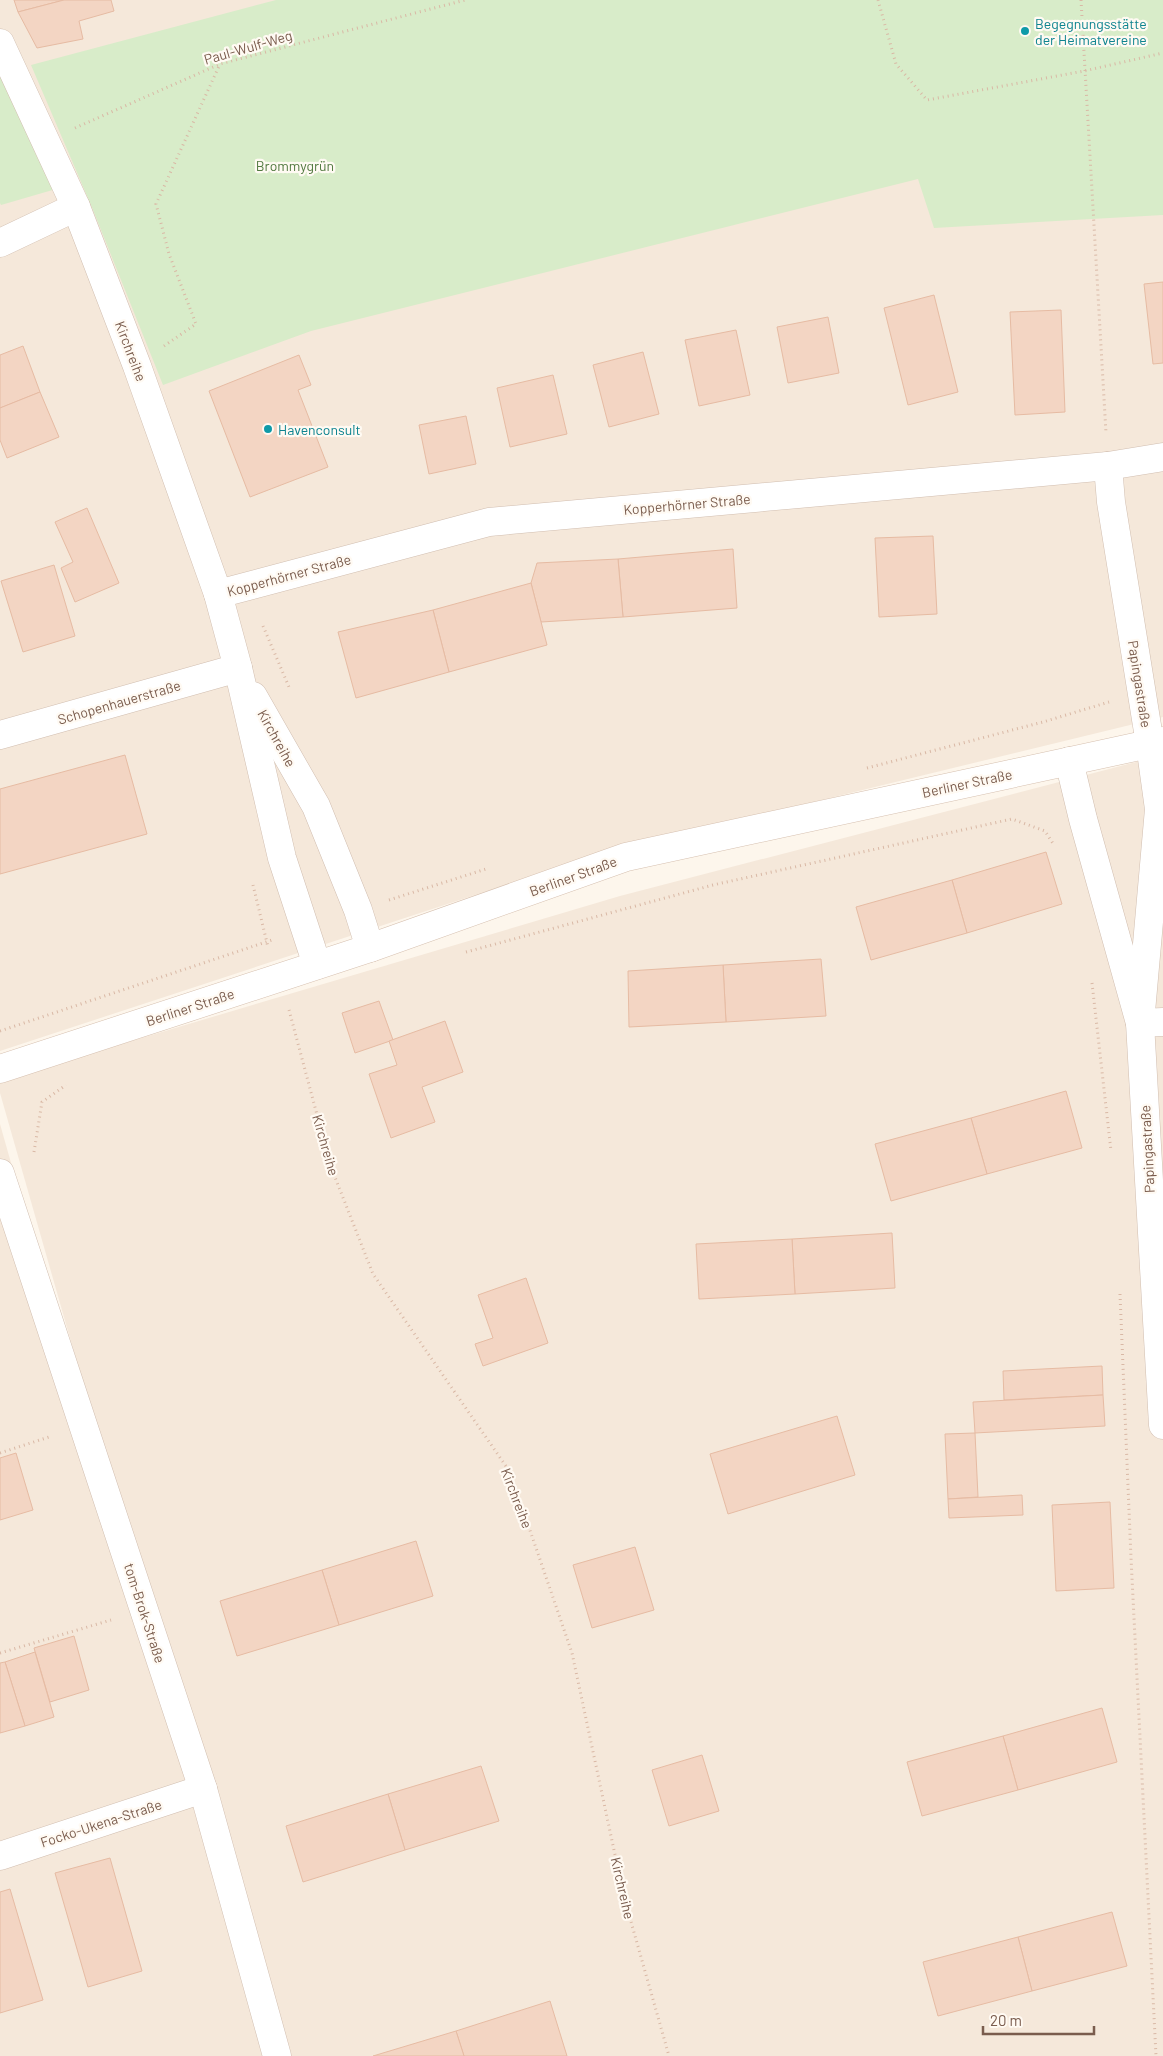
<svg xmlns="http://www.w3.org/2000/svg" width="1163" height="2056" font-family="Barlow,sans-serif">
<rect width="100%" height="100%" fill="#fdf6ec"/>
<g fill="#f5e8da">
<path d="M 0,0 L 1163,0 L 1163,717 L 603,853 L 0,1051 Z"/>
<path d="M 1163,755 L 1163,2056 L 275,2056 L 0,1093 L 0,1080 L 620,896 Z"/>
<path d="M 0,1124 L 264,2056 L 0,2056 Z"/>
</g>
<g fill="#d8ecc9">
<path d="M 276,0 L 1163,0 L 1163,215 L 934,228 L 918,179 L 311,331 L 163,385 L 93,210 L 31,65 Z"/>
<path d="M 0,71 L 56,189 L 1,205 L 0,203 Z"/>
</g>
<g fill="#f3d5c3" stroke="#e6bba3">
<path d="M 14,0 L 64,0 L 18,12 Z"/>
<path d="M 64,0 L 111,0 L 114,11 L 79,21 L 83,39 L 37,48 L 18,12 Z"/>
<path d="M 1163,282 L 1163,363 L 1153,364 L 1144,284 Z"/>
<path d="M 934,295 L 958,392 L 908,405 L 884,308 Z"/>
<path d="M 1061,310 L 1065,412 L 1015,415 L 1010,312 Z"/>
<path d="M 828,317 L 839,373 L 788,383 L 777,327 Z"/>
<path d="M 736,330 L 750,395 L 699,406 L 685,340 Z"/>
<path d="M 23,346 L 40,392 L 0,408 L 0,355 Z"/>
<path d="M 643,352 L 659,414 L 609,427 L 593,365 Z"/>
<path d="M 299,355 L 311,385 L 298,390 L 328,467 L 250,497 L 209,391 Z"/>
<path d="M 553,375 L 567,434 L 510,447 L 497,388 Z"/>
<path d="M 40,392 L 59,437 L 7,458 L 0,440 L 0,408 Z"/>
<path d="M 466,416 L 476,464 L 429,474 L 419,425 Z"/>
<path d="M 87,508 L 119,583 L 75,602 L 61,568 L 73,562 L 55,522 Z"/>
<path d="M 933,536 L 937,614 L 879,617 L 875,538 Z"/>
<path d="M 733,549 L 737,608 L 623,617 L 618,559 Z"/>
<path d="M 618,559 L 623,617 L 541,622 L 531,583 L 537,563 Z"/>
<path d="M 54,565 L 75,636 L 23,652 L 1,581 Z"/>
<path d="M 531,583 L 547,645 L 449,672 L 433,610 Z"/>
<path d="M 433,610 L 449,672 L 356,698 L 338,632 Z"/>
<path d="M 125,755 L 147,834 L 0,874 L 0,789 Z"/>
<path d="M 1046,852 L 1062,904 L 967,933 L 952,880 Z"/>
<path d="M 952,880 L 967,933 L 871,960 L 856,907 Z"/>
<path d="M 821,959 L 826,1016 L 726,1022 L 723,965 Z"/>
<path d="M 723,965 L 726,1022 L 629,1027 L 628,971 Z"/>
<path d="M 379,1001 L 393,1040 L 355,1053 L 342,1013 Z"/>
<path d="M 445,1021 L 463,1072 L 422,1087 L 435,1122 L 391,1138 L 369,1074 L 397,1065 L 389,1041 Z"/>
<path d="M 1066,1091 L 1082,1148 L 987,1174 L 971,1118 Z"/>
<path d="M 971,1118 L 987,1174 L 891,1201 L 875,1144 Z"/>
<path d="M 892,1233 L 895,1288 L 795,1294 L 792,1239 Z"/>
<path d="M 792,1239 L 795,1294 L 699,1299 L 696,1244 Z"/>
<path d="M 526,1278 L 548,1343 L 483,1366 L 475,1344 L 493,1338 L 478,1295 Z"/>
<path d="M 1102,1366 L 1103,1395 L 1004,1400 L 1003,1371 Z"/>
<path d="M 1103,1395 L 1105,1426 L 975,1433 L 973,1402 Z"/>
<path d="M 837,1416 L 855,1475 L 728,1514 L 710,1454 Z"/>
<path d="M 975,1433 L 978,1497 L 948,1499 L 945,1434 Z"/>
<path d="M 16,1453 L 33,1510 L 0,1520 L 0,1458 Z"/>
<path d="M 1022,1495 L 1023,1515 L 949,1518 L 948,1499 Z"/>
<path d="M 1110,1502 L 1114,1588 L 1056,1591 L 1052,1505 Z"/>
<path d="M 416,1541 L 433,1596 L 339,1625 L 322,1570 Z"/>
<path d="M 635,1547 L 654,1610 L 592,1628 L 573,1565 Z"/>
<path d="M 322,1570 L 339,1625 L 237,1656 L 220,1601 Z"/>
<path d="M 74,1636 L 89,1690 L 50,1702 L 34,1648 Z"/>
<path d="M 35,1652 L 54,1717 L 25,1726 L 5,1662 Z"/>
<path d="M 5,1662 L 25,1726 L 0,1733 L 0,1663 Z"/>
<path d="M 1102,1708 L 1117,1762 L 1018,1790 L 1003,1736 Z"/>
<path d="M 1003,1736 L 1018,1790 L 922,1816 L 907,1762 Z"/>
<path d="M 702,1755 L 719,1811 L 669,1826 L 652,1770 Z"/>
<path d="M 481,1766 L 499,1821 L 405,1850 L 388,1794 Z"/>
<path d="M 388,1794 L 405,1850 L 303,1882 L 286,1826 Z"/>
<path d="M 110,1858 L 142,1971 L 88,1987 L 55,1873 Z"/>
<path d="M 10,1889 L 43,2000 L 0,2013 L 0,1892 Z"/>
<path d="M 1112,1912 L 1127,1966 L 1032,1991 L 1018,1937 Z"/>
<path d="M 1018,1937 L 1032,1991 L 938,2016 L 923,1962 Z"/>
<path d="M 550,2001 L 567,2056 L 464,2056 L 456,2031 Z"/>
<path d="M 456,2031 L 464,2056 L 373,2056 Z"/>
</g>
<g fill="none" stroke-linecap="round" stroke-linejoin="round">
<defs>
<g id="minor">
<path d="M 0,43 L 76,207 L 137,366 L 218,594 L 238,668 L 282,858 L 317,965"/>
<path d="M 0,243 L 76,207"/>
<path d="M 1108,466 L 1111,502 L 1150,744 L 1159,809 L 1140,1023 L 1163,1425"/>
<path d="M 218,594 L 489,522 L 1108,466 L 1163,457"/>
<path d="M 253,696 L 316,806 L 358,910 L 370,948"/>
<path d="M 0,735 L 238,668"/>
<path d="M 1069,761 L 1083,819 L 1140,1023 L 1163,1022"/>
<path d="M 0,1173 L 203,1789 L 277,2056"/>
<path d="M 0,1856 L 203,1789"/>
</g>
<path id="secondary" d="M 0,1069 L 370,948 L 626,857 L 1163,741"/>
</defs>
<use href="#minor" stroke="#d1beb0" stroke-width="29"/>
<use href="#secondary" stroke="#d6c0b0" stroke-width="29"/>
<g stroke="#d9b8a5" stroke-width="3" stroke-dasharray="1 4" stroke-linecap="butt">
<path d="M 878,0 L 896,64 L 927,100 L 1084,71 L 1163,53"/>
<path d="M 1081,0 L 1106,433"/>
<path d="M 75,128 L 220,64 L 465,0"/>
<path d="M 164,346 L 196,324 L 169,254 L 156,204 L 220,64"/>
<path d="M 263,626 L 289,687"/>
<path d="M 867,768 L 1043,722 L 1109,702"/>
<path d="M 253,885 L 268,947"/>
<path d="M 389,900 L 486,869"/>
<path d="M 466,952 L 713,885 L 1012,819 L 1045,831 L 1054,845"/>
<path d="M 1092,983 L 1111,1151"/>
<path d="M 289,1010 L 331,1167 L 373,1274 L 510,1472 L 572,1653 L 624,1897 L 669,2056"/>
<path d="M 0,1031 L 275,939"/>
<path d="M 34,1152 L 42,1102 L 66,1085"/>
<path d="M 1120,1294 L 1131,1558 L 1156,2056"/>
<path d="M 0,1453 L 52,1436"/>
<path d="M 0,1653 L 111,1620"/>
</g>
<use href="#minor" stroke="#fff" stroke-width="28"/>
<use href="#secondary" stroke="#fff" stroke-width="28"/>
</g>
<g fill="#0f9aa8" stroke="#fffaf3" stroke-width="2">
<circle cx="1025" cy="31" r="5"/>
<circle cx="268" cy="429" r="5"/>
</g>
<g text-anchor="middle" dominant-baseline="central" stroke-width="4.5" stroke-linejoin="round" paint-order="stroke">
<g font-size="14" fill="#0d838f" stroke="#fffaf3" text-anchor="start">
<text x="1035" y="23">Begegnungsstätte<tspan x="1035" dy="16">der Heimatvereine</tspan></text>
<text x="278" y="429">Havenconsult</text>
</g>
<g font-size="14" fill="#7a5c4d" stroke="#fffaf3">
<text transform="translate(248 47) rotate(-16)">Paul-Wulf-Weg</text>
<text transform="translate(131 351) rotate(69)">Kirchreihe</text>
<text transform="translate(687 504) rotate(-5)">Kopperhörner Straße</text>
<text transform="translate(289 575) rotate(-15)">Kopperhörner Straße</text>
<text transform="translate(1140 684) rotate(81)">Papingastraße</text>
<text transform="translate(119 702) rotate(-16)">Schopenhauerstraße</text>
<text transform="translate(277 738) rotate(61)">Kirchreihe</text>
<text transform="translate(967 783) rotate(-12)">Berliner Straße</text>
<text transform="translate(573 876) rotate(-20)">Berliner Straße</text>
<text transform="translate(190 1007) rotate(-18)">Berliner Straße</text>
<text transform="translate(326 1145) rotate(74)">Kirchreihe</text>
<text transform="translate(1147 1149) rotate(-93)">Papingastraße</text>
<text transform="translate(517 1498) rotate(69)">Kirchreihe</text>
<text transform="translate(145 1613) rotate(72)">tom-Brok-Straße</text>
<text transform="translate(101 1823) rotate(-18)">Focko-Ukena-Straße</text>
<text transform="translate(623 1888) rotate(77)">Kirchreihe</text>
</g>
<g font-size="14" fill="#537a41" stroke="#fffaf3">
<text x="295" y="165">Brommygrün</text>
</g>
</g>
<path d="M983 2026v8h111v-8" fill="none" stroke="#7a5c4d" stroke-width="2.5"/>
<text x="990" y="2026" font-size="15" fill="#7a5c4d" stroke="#fffaf3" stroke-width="4" paint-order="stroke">20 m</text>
</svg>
